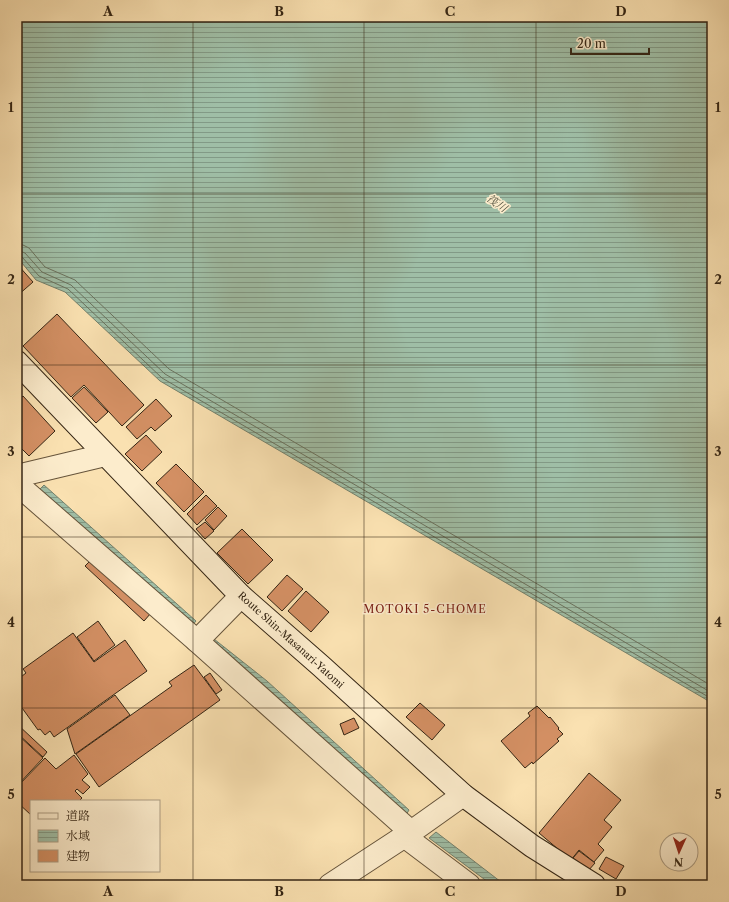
<svg xmlns="http://www.w3.org/2000/svg" width="729" height="902" font-family="'Libre Caslon Text','Noto Serif JP',serif">
<defs>
<pattern id="water-rules" width="6" height="5" patternUnits="userSpaceOnUse"><rect width="6" height="5" fill="#9fbea6"/><path d="M0 2.5h6" fill="none" stroke="#829a86"/></pattern>
</defs>
<rect width="100%" height="100%" fill="#fae1b1"/>
<filter id="stains"><feTurbulence type="fractalNoise" baseFrequency=".005" numOctaves="4"/><feColorMatrix values="0 0 0 0 .2 0 0 0 0 .09 0 0 0 0 .02 0 0 0 .5 -.17"/></filter>
<radialGradient id="worn" r=".72"><stop offset=".6" stop-color="#630" stop-opacity="0"/><stop offset="1" stop-color="#630" stop-opacity=".3"/></radialGradient>
<g fill="url(#water-rules)" stroke="#74816c">
<path d="M 17,17 L 712,17 L 712,703 L 160,381 L 65,292 L 36,280 L 17,257 Z"/>
<path d="M 44,485 L 196,621 L 190,628 L 38,491 Z"/>
<path d="M 214,639 L 267,681 L 409,810 L 406,815 L 209,644 Z"/>
<path d="M 436,832 L 505,885 L 492,885 L 429,838 Z"/>
</g>
<g fill="none" stroke-linecap="round" stroke-linejoin="round">
<g stroke="#6a725d" stroke-width="1">
<path d="M 17,244 L 23,245 L 29,248 L 45,267 L 75,280 L 169,369 L 712,686"/>
<path d="M 17,250 L 25,253 L 42,272 L 71,285 L 165,374 L 712,693"/>
<path d="M 17,255 L 22,257 L 39,276 L 68,289 L 162,378 L 712,699"/>
</g>
</g>
<g fill="#d49064" stroke="#342514">
<path d="M 17,264 L 33,282 L 17,296 Z"/>
<path d="M 57,314 L 144,405 L 122,426 L 84,385 L 71,397 L 23,346 Z"/>
<path d="M 84,387 L 108,412 L 96,423 L 72,398 Z"/>
<path d="M 23,396 L 55,431 L 29,456 L 17,444 L 17,401 Z"/>
<path d="M 156,399 L 172,416 L 155,431 L 151,427 L 137,439 L 126,427 Z"/>
<path d="M 146,435 L 162,452 L 142,471 L 125,454 Z"/>
<path d="M 176,464 L 204,492 L 184,512 L 156,483 Z"/>
<path d="M 206,495 L 217,506 L 197,525 L 187,514 Z"/>
<path d="M 218,507 L 227,516 L 214,530 L 205,520 Z"/>
<path d="M 205,522 L 214,531 L 205,539 L 196,529 Z"/>
<path d="M 242,529 L 273,560 L 248,584 L 217,553 Z"/>
<path d="M 92,559 L 151,613 L 144,621 L 85,566 Z"/>
<path d="M 287,575 L 303,589 L 282,611 L 267,597 Z"/>
<path d="M 306,591 L 329,612 L 311,632 L 288,611 Z"/>
<path d="M 98,621 L 115,645 L 94,661 L 77,637 Z"/>
<path d="M 73,633 L 94,662 L 125,640 L 147,671 L 54,737 L 50,731 L 45,735 L 40,729 L 38,730 L 17,701 L 17,680 L 26,673 L 23,669 Z"/>
<path d="M 194,665 L 220,700 L 99,787 L 76,754 L 172,686 L 169,682 Z"/>
<path d="M 210,673 L 222,690 L 216,694 L 204,677 Z"/>
<path d="M 115,695 L 130,715 L 75,754 L 67,729 Z"/>
<path d="M 420,703 L 445,725 L 432,740 L 406,717 Z"/>
<path d="M 537,706 L 549,718 L 550,717 L 559,728 L 558,729 L 563,734 L 557,739 L 559,741 L 533,764 L 532,762 L 525,768 L 501,741 L 530,716 L 528,713 Z"/>
<path d="M 354,718 L 359,728 L 344,735 L 340,724 Z"/>
<path d="M 17,724 L 47,752 L 43,757 L 17,733 Z"/>
<path d="M 17,734 L 43,758 L 17,786 Z"/>
<path d="M 74,755 L 88,774 L 82,780 L 90,787 L 83,794 L 77,789 L 75,791 L 82,798 L 79,801 L 31,801 L 31,815 L 17,802 L 17,787 L 45,758 L 56,769 Z"/>
<path d="M 589,773 L 621,800 L 604,820 L 612,827 L 598,844 L 604,850 L 594,862 L 579,850 L 571,860 L 539,833 Z"/>
<path d="M 579,851 L 595,863 L 588,871 L 573,858 Z"/>
<path d="M 606,857 L 624,866 L 616,879 L 599,869 Z"/>
</g>
<g fill="none" stroke-linecap="round" stroke-linejoin="round">
<defs>
<g id="minor">
<path d="M 17,476 L 105,455"/>
<path d="M 17,484 L 197,641 L 411,832"/>
<path d="M 197,641 L 241,596"/>
<path d="M 404,836 L 469,885"/>
<path d="M 330,885 L 411,832 L 463,795"/>
</g>
<path id="secondary" d="M 17,362 L 241,596 L 321,666 L 463,795 L 532,846 L 594,885"/>
</defs>
<use href="#minor" stroke="#66543b" stroke-width="24"/>
<use href="#secondary" stroke="#342514" stroke-width="24"/>
<use href="#minor" stroke="#fceccc" stroke-width="22"/>
<use href="#secondary" stroke="#fceccc" stroke-width="22"/>
</g>
<path fill="none" stroke="#342514" stroke-width="1" stroke-opacity="0.55" d="M 193,17 L 193,885M 364,17 L 364,885M 536,17 L 536,885M 17,194 L 712,194M 17,365 L 712,365M 17,537 L 712,537M 17,708 L 712,708"/>
<g text-anchor="middle" dominant-baseline="central" stroke-width="3" stroke-linejoin="round" paint-order="stroke">
<g font-size="10" fill="#342514" stroke="#fceccc">
<text transform="translate(291 640) rotate(42)">Route Shin-Masanari-Yatomi</text>
</g>
<g font-size="11" font-style="italic" fill="#545340" stroke="#fceccc">
<text transform="translate(497 203) rotate(35)">筏川</text>
</g>
<g font-size="11" letter-spacing="1" fill="#7a1f14" stroke="#fceccc">
<text x="425" y="609">MOTOKI 5-CHOME</text>
</g>
</g>
<rect width="729" height="902" fill="none" stroke="#fae1b1" stroke-width="44"/>
<rect x="30" y="800" width="130" height="72" fill="#fceccc" stroke="#ac9c82"/>
<rect x="38" y="813" width="20" height="6" fill="#fceccc" stroke="#ac9c82"/>
<text x="66" y="820" font-size="12" fill="#342514">道路</text>
<rect x="38" y="830" width="20" height="12" fill="url(#water-rules)" stroke="#ac9c82"/>
<text x="66" y="840" font-size="12" fill="#342514">水域</text>
<rect x="38" y="850" width="20" height="12" fill="#d49064" stroke="#ac9c82"/>
<text x="66" y="860" font-size="12" fill="#342514">建物</text>
<g transform="translate(679 852) rotate(183)"><circle r="19" fill="#fceccc" stroke="#ac9c82"/>
<path d="M0-3L7 15L0 10L-7 15Z" fill="#8f2418"/>
<text y="-6" font-size="11" font-weight="bold" text-anchor="middle" fill="#342514">N</text>
</g>
<path d="M571 48v6h78v-6" fill="none" stroke="#342514" stroke-width="2"/>
<text x="577" y="48" font-size="12" fill="#342514" stroke="#fceccc" stroke-width="3" paint-order="stroke">20 m</text>
<rect x="22" y="22" width="685" height="858" fill="none" stroke="#342514" stroke-width="1.5"/>
<g font-size="13" text-anchor="middle" font-weight="bold" fill="#342514">
<text x="108" y="16">A</text>
<text x="279" y="16">B</text>
<text x="450" y="16">C</text>
<text x="621" y="16">D</text>
<text x="11" y="112">1</text>
<text x="718" y="112">1</text>
<text x="11" y="284">2</text>
<text x="718" y="284">2</text>
<text x="11" y="456">3</text>
<text x="718" y="456">3</text>
<text x="11" y="627">4</text>
<text x="718" y="627">4</text>
<text x="11" y="799">5</text>
<text x="718" y="799">5</text>
<text x="108" y="896">A</text>
<text x="279" y="896">B</text>
<text x="450" y="896">C</text>
<text x="621" y="896">D</text>
</g>
<rect width="100%" height="100%" filter="url(#stains)"/>
<rect width="100%" height="100%" fill="url(#worn)"/>
</svg>
